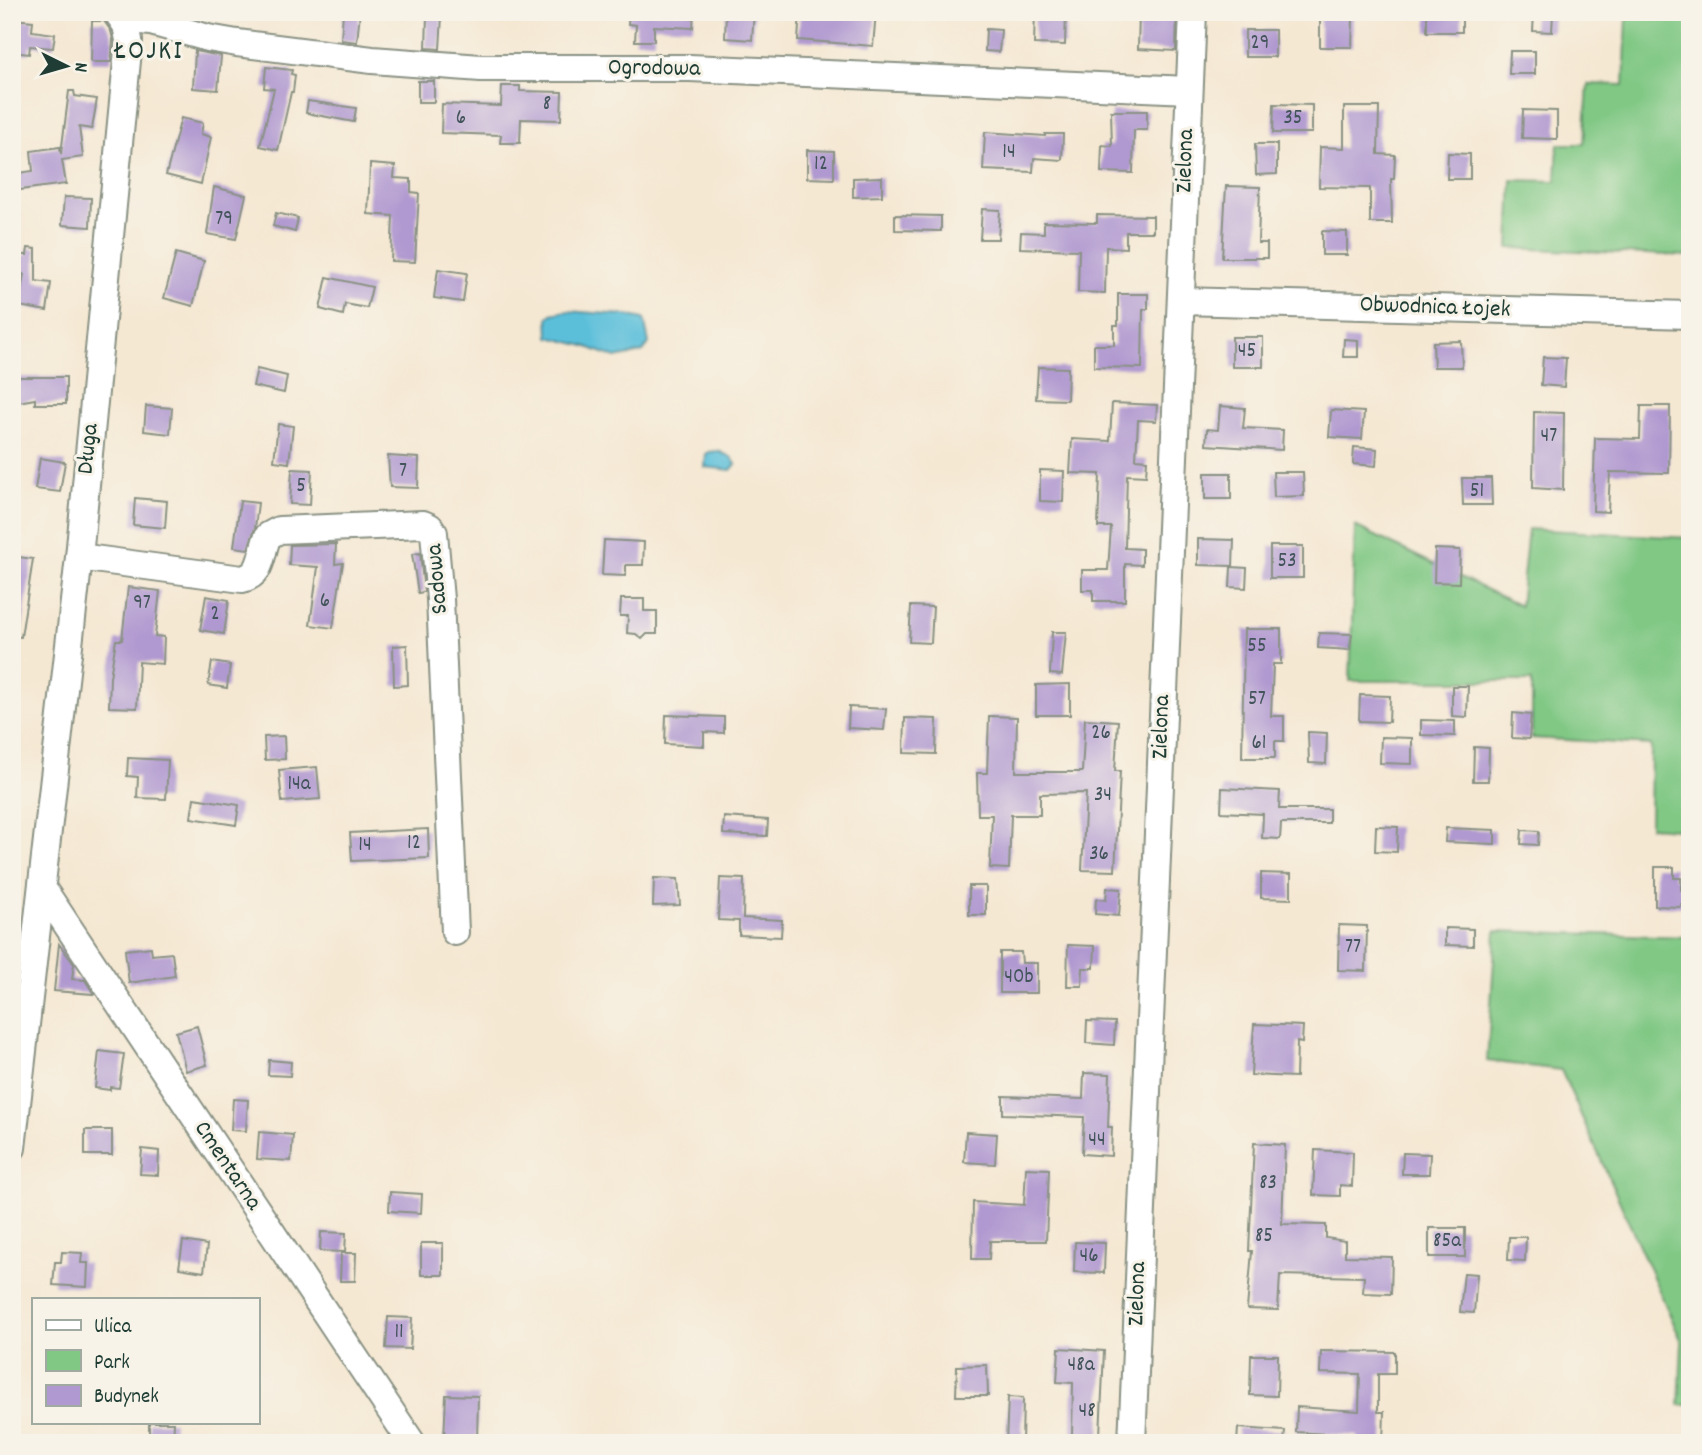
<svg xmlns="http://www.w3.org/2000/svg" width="1702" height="1455" font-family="Dekko,sans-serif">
<rect width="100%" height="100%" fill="#f7f3e8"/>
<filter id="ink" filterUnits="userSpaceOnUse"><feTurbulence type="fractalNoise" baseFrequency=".0143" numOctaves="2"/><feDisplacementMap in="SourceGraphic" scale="14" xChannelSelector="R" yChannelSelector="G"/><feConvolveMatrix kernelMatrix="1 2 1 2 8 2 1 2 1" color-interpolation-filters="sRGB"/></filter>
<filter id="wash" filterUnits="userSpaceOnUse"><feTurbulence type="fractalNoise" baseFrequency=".00686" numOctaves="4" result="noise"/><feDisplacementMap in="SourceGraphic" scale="28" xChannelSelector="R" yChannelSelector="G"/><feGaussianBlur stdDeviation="1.57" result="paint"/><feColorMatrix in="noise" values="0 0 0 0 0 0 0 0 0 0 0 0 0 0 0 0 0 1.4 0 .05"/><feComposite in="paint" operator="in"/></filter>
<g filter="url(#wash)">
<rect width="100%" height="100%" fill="#f5e8d3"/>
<g fill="#80c884" stroke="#50825c" stroke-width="2">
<path d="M 1549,12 L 1690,12 L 1690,256 L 1509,248 L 1512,180 L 1556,181 L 1558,144 L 1584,144 L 1588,84 L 1624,85 L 1627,16 Z"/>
<path d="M 1355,526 L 1520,606 L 1528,529 L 1690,538 L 1690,830 L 1650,827 L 1651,745 L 1532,738 L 1532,681 L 1350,681 Z"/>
<path d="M 1496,931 L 1690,937 L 1690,1405 L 1679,1405 L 1682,1342 L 1561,1070 L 1487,1061 Z"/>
</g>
<g fill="#5bbfda" stroke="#3d7e87" stroke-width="2">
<path d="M 566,311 L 625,315 L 644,319 L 649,343 L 643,352 L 616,358 L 585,346 L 549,337 L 548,318 L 552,314 Z"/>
<path d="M 718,451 L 731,457 L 736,464 L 731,470 L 705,467 L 706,454 L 709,452 Z"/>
</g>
<g id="blocks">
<g fill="#b099d0">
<path d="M 343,12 L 360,12 L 357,42 L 341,40 Z"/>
<path d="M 629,12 L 694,12 L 693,28 L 654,26 L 654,41 L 635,41 L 636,25 L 628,24 Z"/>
<path d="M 726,12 L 754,12 L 752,40 L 725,38 Z"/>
<path d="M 800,12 L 876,12 L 873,46 L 798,40 Z"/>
<path d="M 1035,12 L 1066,12 L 1065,45 L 1034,44 Z"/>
<rect x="1427" y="12" width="35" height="20"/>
<path d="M 1139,13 L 1177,16 L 1176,51 L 1138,49 Z"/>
<path d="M 1534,14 L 1553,14 L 1552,32 L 1533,31 Z"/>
<path d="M 427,15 L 442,16 L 440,49 L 426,48 Z"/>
<path d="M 1320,17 L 1353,17 L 1352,47 L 1320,47 Z"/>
<path d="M 12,19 L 33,21 L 32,31 L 55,34 L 53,48 L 30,46 L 29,54 L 12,52 Z"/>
<path d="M 92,21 L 104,21 L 111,31 L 113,40 L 111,62 L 91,62 Z"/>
<path d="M 986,29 L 1001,30 L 999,52 L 985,51 Z"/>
<rect x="1245" y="30" width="30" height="27"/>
<path d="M 195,51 L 221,56 L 218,90 L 193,88 Z"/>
<path d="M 1510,51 L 1535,51 L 1535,74 L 1509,74 Z"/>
<path d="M 266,67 L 292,70 L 291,74 L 295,75 L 293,92 L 291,92 L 278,150 L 260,146 L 274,89 L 264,88 Z"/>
<rect x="418" y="81" width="16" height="21"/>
<path d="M 502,86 L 520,86 L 520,91 L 562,92 L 561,120 L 521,119 L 520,143 L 500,143 L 501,135 L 441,133 L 442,104 L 501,106 Z"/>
<path d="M 69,91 L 74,91 L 75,96 L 97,99 L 92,129 L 79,127 L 83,157 L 62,160 L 66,184 L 12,191 L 12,174 L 33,171 L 31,151 L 60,147 L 61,154 Z"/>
<path d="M 308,101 L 356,108 L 354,122 L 306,113 Z"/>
<path d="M 1274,104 L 1312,105 L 1312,133 L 1273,133 Z"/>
<path d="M 1344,107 L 1379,107 L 1378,154 L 1395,155 L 1394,179 L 1391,179 L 1392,223 L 1370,223 L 1370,188 L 1319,187 L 1320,147 L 1344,148 Z"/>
<path d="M 1523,110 L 1557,111 L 1557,139 L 1522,138 Z"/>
<path d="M 1111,111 L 1147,111 L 1147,130 L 1134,130 L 1133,173 L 1101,172 L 1102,145 L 1112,146 Z"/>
<path d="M 181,118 L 203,123 L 201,134 L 211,137 L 201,184 L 166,175 Z"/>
<path d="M 985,132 L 1045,136 L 1045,134 L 1063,134 L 1062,160 L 1034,158 L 1033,172 L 983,170 Z"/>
<path d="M 1255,144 L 1277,144 L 1277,174 L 1256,175 Z"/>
<path d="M 807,150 L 834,151 L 834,179 L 807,178 Z"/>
<path d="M 1448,153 L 1470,154 L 1470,179 L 1447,179 Z"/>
<path d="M 370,164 L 395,166 L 394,178 L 411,179 L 411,192 L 419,193 L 415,262 L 391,261 L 393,216 L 368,214 Z"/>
<path d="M 882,177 L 882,196 L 853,197 L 853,178 Z"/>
<path d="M 1226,186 L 1260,187 L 1258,243 L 1267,243 L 1267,258 L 1222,258 Z"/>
<path d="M 214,187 L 246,195 L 236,239 L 207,234 Z"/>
<path d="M 64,197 L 91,198 L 90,227 L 62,225 Z"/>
<path d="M 982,209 L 1000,210 L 998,239 L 980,239 Z"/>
<path d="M 276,213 L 298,218 L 295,232 L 273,226 Z"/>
<path d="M 895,215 L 941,216 L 941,231 L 895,230 Z"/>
<path d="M 1097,215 L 1153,216 L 1153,232 L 1126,232 L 1126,248 L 1106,247 L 1105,293 L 1078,292 L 1079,250 L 1020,248 L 1021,232 L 1044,233 L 1044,222 L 1097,223 Z"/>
<path d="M 1322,231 L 1347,232 L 1347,255 L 1322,255 Z"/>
<path d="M 28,248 L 36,249 L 36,281 L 51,283 L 47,311 L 19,306 L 24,274 L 12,274 L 12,255 L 27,255 Z"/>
<path d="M 176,253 L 204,261 L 193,306 L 164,298 Z"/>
<path d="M 438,269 L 467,273 L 463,302 L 434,298 Z"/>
<path d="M 327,277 L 372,287 L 367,308 L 345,304 L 343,315 L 320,309 Z"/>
<path d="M 1118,294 L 1148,294 L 1148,309 L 1143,309 L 1142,368 L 1094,367 L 1094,345 L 1114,345 L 1114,325 L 1118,325 Z"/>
<rect x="1232" y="337" width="31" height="30"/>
<path d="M 1344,339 L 1358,340 L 1358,357 L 1343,357 Z"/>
<path d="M 1461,341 L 1462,367 L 1434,367 L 1433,342 Z"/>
<path d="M 1543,357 L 1566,358 L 1564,387 L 1541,385 Z"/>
<path d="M 1038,367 L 1068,368 L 1067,400 L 1036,399 Z"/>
<path d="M 257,369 L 287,376 L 284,393 L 253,386 Z"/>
<path d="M 12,377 L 66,377 L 66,404 L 35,404 L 35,399 L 12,403 Z"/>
<path d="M 1112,403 L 1157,405 L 1156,421 L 1138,420 L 1136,459 L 1147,460 L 1146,476 L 1127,475 L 1125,548 L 1142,549 L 1142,565 L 1125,564 L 1125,601 L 1093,601 L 1093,590 L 1082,590 L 1082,570 L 1108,570 L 1111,527 L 1098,527 L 1100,474 L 1070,473 L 1072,439 L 1110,441 Z"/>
<path d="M 146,406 L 172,408 L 170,434 L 144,431 Z"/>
<path d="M 1220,406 L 1245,408 L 1243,428 L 1283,430 L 1282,450 L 1206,445 L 1207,429 L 1218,430 Z"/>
<path d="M 1641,406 L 1670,406 L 1669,473 L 1610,472 L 1608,512 L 1593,511 L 1595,438 L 1640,439 Z"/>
<path d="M 1331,410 L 1364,412 L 1362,439 L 1329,437 Z"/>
<path d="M 1534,412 L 1564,413 L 1563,490 L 1533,488 Z"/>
<path d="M 278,424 L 293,426 L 289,463 L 274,461 Z"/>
<path d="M 1354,447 L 1377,449 L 1376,466 L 1353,464 Z"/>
<path d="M 388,456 L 419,458 L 418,488 L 390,487 Z"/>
<path d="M 40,458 L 65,462 L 60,492 L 35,489 Z"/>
<path d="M 292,469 L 312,470 L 310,505 L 290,504 Z"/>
<path d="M 1040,470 L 1064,471 L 1063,502 L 1040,501 Z"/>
<path d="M 1273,472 L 1303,472 L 1304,496 L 1274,497 Z"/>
<rect x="1205" y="473" width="26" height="26"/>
<path d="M 1462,478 L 1491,478 L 1492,505 L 1463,505 Z"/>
<path d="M 135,498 L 167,501 L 165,528 L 133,525 Z"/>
<path d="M 240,501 L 258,503 L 255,528 L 248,549 L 234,547 Z"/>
<path d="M 1198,539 L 1234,540 L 1233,566 L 1198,565 Z"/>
<path d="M 604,540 L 644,542 L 643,565 L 626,565 L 626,576 L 602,575 Z"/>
<path d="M 336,544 L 335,564 L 343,563 L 333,628 L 310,625 L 318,567 L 289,565 L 290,545 Z"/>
<rect x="1270" y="546" width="33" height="32"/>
<path d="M 1435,549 L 1460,550 L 1459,583 L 1434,582 Z"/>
<path d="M 420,553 L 424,592 L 418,593 L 412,554 Z"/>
<path d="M 12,556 L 33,559 L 21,637 L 12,636 Z"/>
<path d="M 1231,567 L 1247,568 L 1246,588 L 1230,587 Z"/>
<path d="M 128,587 L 160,591 L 155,636 L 164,637 L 163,664 L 139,662 L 137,708 L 109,707 L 110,677 L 116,640 L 122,640 Z"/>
<path d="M 206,596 L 229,600 L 224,634 L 200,630 Z"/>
<path d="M 621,599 L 644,599 L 644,611 L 657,611 L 657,634 L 647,634 L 642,639 L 636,634 L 627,633 L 628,616 L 620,616 Z"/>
<path d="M 911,606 L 933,607 L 931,643 L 909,642 Z"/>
<path d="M 1244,629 L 1281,629 L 1281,664 L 1273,664 L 1271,716 L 1284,716 L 1284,741 L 1275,741 L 1275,758 L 1242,758 Z"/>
<path d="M 1052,632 L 1066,632 L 1062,675 L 1050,674 Z"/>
<path d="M 1319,633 L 1352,634 L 1350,650 L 1318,648 Z"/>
<path d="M 407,645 L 408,685 L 394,686 L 393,646 Z"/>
<path d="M 212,662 L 230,665 L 227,688 L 208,685 Z"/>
<path d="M 1070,684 L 1070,715 L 1036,715 L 1036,685 Z"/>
<path d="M 1452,686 L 1468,686 L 1467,717 L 1452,716 Z"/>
<path d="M 1360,695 L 1390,696 L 1389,722 L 1359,721 Z"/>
<path d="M 849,707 L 886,709 L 884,730 L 848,728 Z"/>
<path d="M 1513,713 L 1531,715 L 1529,739 L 1512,738 Z"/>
<path d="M 666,715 L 724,717 L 724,733 L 704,732 L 704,746 L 665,744 Z"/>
<path d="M 989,716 L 1017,717 L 1016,772 L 1082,772 L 1085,719 L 1118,721 L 1115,771 L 1120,771 L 1115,871 L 1082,870 L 1086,793 L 1040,794 L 1040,815 L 1011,815 L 1009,869 L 990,868 L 992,815 L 978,815 L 977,773 L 987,773 Z"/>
<path d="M 905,718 L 937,719 L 936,754 L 904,753 Z"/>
<path d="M 1421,720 L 1455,721 L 1455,736 L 1421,735 Z"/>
<path d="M 1308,732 L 1327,733 L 1326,764 L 1309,763 Z"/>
<path d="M 284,736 L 285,759 L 265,760 L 264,737 Z"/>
<path d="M 1381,737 L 1412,738 L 1412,764 L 1380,763 Z"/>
<path d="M 1474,747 L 1489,748 L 1488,781 L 1473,781 Z"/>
<path d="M 128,758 L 168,760 L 166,799 L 137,798 L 138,777 L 127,776 Z"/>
<path d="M 317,767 L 320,799 L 282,802 L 279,770 Z"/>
<path d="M 1222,788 L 1280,791 L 1279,809 L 1329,809 L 1329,823 L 1281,823 L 1280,839 L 1262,838 L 1263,814 L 1221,812 Z"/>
<path d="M 194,798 L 239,805 L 236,825 L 191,818 Z"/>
<path d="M 724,817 L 768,820 L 767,836 L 723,834 Z"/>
<path d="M 1376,826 L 1398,827 L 1397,852 L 1375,851 Z"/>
<path d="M 1446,828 L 1495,830 L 1495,844 L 1445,842 Z"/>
<path d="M 428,829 L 429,858 L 352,861 L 350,833 Z"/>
<path d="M 1522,830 L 1539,831 L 1538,845 L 1521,844 Z"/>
<path d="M 1655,867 L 1674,867 L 1674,878 L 1681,878 L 1681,890 L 1688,890 L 1688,904 L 1681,904 L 1681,907 L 1655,906 Z"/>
<path d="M 1261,873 L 1291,874 L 1291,899 L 1261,898 Z"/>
<path d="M 654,878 L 678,879 L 680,905 L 653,906 Z"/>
<path d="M 720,878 L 744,879 L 743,918 L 782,920 L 781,937 L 739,935 L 739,921 L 718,920 Z"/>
<rect x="969" y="886" width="17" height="29"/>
<path d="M 1107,888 L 1121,889 L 1119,916 L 1095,914 L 1096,899 L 1106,900 Z"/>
<path d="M 1339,925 L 1367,926 L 1366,971 L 1338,970 Z"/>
<path d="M 1445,928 L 1473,929 L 1473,946 L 1445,945 Z"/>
<path d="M 59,944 L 74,964 L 72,979 L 85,980 L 94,994 L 54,991 Z"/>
<path d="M 1068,945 L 1095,946 L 1094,968 L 1083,968 L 1082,986 L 1067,986 Z"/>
<path d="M 151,947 L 152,955 L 172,953 L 175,976 L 129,983 L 125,950 Z"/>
<path d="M 1000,952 L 1021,952 L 1022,963 L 1037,963 L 1037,993 L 1000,993 Z"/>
<path d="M 1087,1021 L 1115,1022 L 1114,1045 L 1086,1043 Z"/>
<path d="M 1254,1024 L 1303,1026 L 1302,1043 L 1297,1042 L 1296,1077 L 1251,1075 Z"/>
<path d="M 197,1026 L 207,1065 L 186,1071 L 176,1032 Z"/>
<path d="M 99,1051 L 124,1054 L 119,1088 L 110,1087 L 110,1090 L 95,1088 Z"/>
<path d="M 269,1060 L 291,1062 L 290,1076 L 268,1075 Z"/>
<path d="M 1084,1073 L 1110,1074 L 1108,1127 L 1112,1127 L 1111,1156 L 1082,1154 L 1084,1117 L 1003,1114 L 1003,1096 L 1083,1099 Z"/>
<path d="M 233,1099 L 248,1100 L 246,1131 L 231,1130 Z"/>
<rect x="85" y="1130" width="27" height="25"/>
<path d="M 259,1132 L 293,1135 L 291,1161 L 257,1159 Z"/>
<path d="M 966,1132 L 997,1134 L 995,1164 L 964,1162 Z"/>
<path d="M 1254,1143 L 1285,1145 L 1282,1224 L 1326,1225 L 1326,1238 L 1345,1241 L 1345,1256 L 1392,1257 L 1391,1294 L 1363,1293 L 1364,1277 L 1280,1275 L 1278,1310 L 1247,1309 L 1252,1251 L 1249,1251 Z"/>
<path d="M 142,1149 L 159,1151 L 158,1175 L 140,1174 Z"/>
<path d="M 1315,1150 L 1353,1152 L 1352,1186 L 1340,1185 L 1340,1196 L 1313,1195 Z"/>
<path d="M 1403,1153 L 1430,1154 L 1429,1174 L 1402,1174 Z"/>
<path d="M 1026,1168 L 1049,1169 L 1046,1241 L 990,1241 L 989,1259 L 972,1259 L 973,1202 L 1024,1205 Z"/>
<path d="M 390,1192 L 422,1194 L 421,1213 L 389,1211 Z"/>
<rect x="1429" y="1228" width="36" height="29"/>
<path d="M 321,1232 L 346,1233 L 345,1252 L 320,1251 Z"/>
<path d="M 1509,1237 L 1526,1237 L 1525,1261 L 1508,1260 Z"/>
<path d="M 183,1241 L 207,1245 L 204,1272 L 179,1268 Z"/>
<path d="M 1075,1242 L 1105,1243 L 1104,1273 L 1074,1272 Z"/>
<rect x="421" y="1243" width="22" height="32"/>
<path d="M 62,1252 L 82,1253 L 81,1263 L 88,1263 L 87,1287 L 53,1285 L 55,1262 L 61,1262 Z"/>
<path d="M 341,1253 L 356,1253 L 355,1281 L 340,1281 Z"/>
<path d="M 1464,1273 L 1477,1274 L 1474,1313 L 1460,1312 Z"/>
<path d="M 388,1317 L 412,1318 L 410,1349 L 386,1348 Z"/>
<path d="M 1059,1348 L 1104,1351 L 1100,1435 L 1072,1435 L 1073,1383 L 1057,1382 Z"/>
<path d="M 1321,1351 L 1395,1352 L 1395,1374 L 1378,1374 L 1378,1412 L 1384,1412 L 1383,1443 L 1358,1443 L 1358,1436 L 1296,1432 L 1297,1407 L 1359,1411 L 1360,1374 L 1320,1373 Z"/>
<path d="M 1251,1355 L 1278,1355 L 1277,1396 L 1250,1395 Z"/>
<path d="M 987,1365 L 988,1396 L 956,1396 L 957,1366 Z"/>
<path d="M 446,1395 L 478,1396 L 477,1441 L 444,1440 Z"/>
<path d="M 1008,1397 L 1023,1398 L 1022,1443 L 1006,1443 Z"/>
<path d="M 149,1422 L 174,1422 L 173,1443 L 149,1443 Z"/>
<path d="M 1238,1428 L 1285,1431 L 1284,1443 L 1237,1443 Z"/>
</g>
</g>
</g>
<g filter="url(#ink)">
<use href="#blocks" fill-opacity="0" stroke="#8a9284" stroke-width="2"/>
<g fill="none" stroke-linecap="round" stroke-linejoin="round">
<defs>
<g id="minor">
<path d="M 123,19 L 151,22 L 208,38 L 237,43 L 372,60 L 481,68 L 690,68 L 1189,90"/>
<path d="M 1181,301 L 1690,315"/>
<path d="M 79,557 L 242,579 C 264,574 260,553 268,536 L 279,530 L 423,524 L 430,527 L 434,533 L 440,599 L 455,932"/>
<path d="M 43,889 L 412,1443"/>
<path d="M 12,1148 L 79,557 L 129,40 L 126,25 L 117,12"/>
<path d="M 1132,1443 L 1193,12"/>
</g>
</defs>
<use href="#minor" stroke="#8a9284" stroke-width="30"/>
<use href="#minor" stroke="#fff" stroke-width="26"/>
</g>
</g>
<g text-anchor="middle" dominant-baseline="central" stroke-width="6" stroke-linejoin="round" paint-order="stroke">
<g font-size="21" fill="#43545b">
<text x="1260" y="44">29</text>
<text x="547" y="105">8</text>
<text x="461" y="119">6</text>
<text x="1293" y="119">35</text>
<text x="1009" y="153">14</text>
<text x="821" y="165">12</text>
<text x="224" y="220">79</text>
<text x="1247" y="352">45</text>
<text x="1549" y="437">47</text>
<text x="403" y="472">7</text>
<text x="301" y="487">5</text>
<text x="1477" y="492">51</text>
<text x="1287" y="562">53</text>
<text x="325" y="602">6</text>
<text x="142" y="604">97</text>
<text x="215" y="615">2</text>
<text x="1257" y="647">55</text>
<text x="1257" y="700">57</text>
<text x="1101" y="734">26</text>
<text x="1259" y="744">61</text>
<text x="299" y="785">14a</text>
<text x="1103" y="796">34</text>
<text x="414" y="844">12</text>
<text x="365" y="846">14</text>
<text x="1099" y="855">36</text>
<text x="1353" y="948">77</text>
<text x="1019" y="978">40b</text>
<text x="1097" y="1141">44</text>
<text x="1268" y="1184">83</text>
<text x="1264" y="1237">85</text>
<text x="1447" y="1242">85a</text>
<text x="1089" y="1257">46</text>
<text x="399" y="1333">11</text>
<text x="1081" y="1366">48a</text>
<text x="1087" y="1412">48</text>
</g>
<g font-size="24" fill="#1f3d34" stroke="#f7f3e8">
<text transform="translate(654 69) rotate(1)">Ogrodowa</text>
<text transform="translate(1186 161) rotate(-88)">Zielona</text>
<text transform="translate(1435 308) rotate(2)">Obwodnica Łojek</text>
<text transform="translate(89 449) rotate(-84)">Długa</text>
<text transform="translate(438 579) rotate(-95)">Sadowa</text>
<text transform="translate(1162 727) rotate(-88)">Zielona</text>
<text transform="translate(227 1166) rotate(56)">Cmentarna</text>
<text transform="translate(1138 1294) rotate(-88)">Zielona</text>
</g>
<g font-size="28" letter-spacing="2" fill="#1f3d34" stroke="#f7f3e8">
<text x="149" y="53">ŁOJKI</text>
</g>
</g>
<rect width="1702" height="1455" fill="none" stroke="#f7f3e8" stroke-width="42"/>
<rect x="32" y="1298" width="228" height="126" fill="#f7f3e8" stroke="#a1aaa0" stroke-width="2"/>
<rect x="46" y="1320" width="35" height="10" fill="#ffffff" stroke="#a1aaa0" stroke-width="2"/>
<text x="94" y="1332" font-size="21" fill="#1f3d34">Ulica</text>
<rect x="46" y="1350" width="35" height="21" fill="#80c884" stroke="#a1aaa0" stroke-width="2"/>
<text x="94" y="1368" font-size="21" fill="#1f3d34">Park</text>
<rect x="46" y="1385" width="35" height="21" fill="#b099d0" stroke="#a1aaa0" stroke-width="2"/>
<text x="94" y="1402" font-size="21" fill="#1f3d34">Budynek</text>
<g transform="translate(66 66) rotate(95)" stroke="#f7f3e8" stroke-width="5" paint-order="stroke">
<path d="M0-5L12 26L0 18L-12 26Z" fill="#1f3d34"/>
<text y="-10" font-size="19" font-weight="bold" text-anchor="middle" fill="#1f3d34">N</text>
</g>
</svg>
